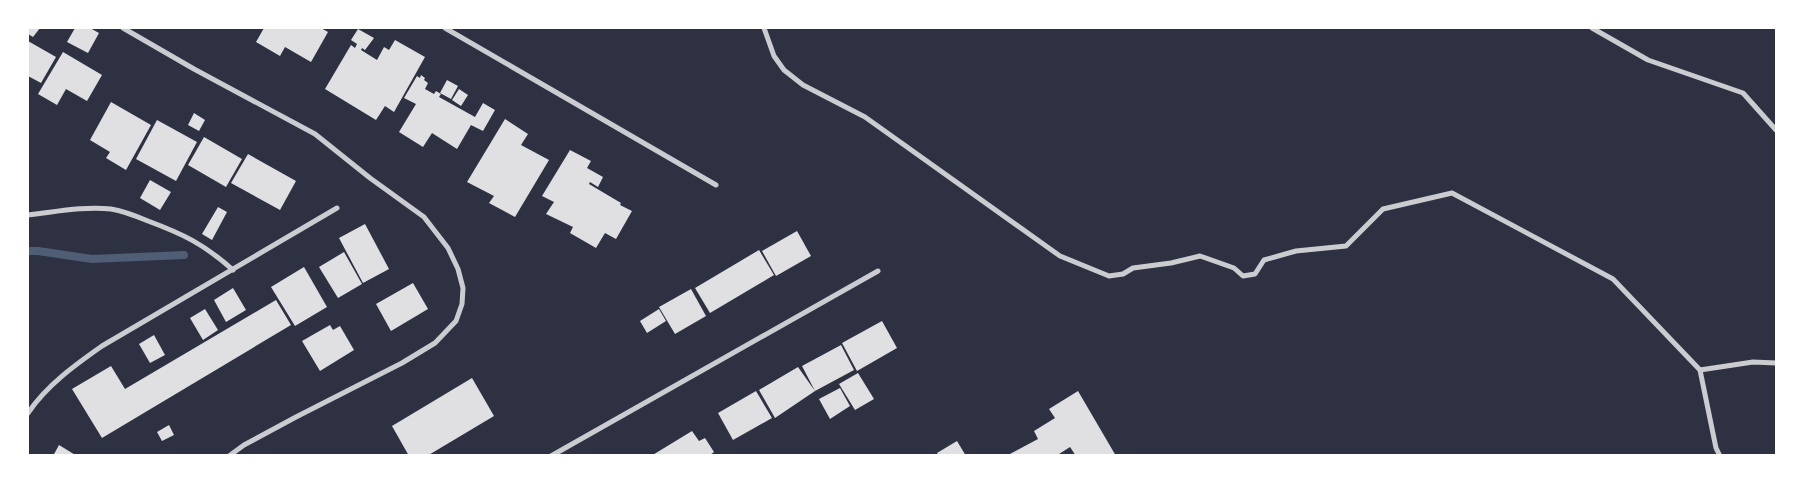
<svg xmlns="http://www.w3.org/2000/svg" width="1804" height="483" font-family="'Libre Baskerville',serif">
<rect width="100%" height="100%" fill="#2d3142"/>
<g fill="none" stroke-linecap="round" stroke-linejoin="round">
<path stroke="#4f5d75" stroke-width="8" d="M 28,251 L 38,251 L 92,259 L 184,255"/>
</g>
<g fill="#e0e0e3">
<path d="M 28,28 L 40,28 L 33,37 L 28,34 Z"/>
<path d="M 75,28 L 90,28 L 99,33 L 88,53 L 67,42 Z"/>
<path d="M 264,28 L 321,28 L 328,32 L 311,62 L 285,47 L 280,56 L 256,42 Z"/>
<path d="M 358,29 L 374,38 L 365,50 L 362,48 L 361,50 L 377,60 L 384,47 L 389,50 L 395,40 L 425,57 L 394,112 L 385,106 L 376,120 L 325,89 L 351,45 L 355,48 L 357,44 L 351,40 Z"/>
<path d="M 28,41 L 56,57 L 41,83 L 28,76 Z"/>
<path d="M 63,52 L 102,75 L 87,101 L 66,89 L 57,105 L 38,94 Z"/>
<path d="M 421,75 L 425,78 L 424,80 L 428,83 L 425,89 L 434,94 L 436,91 L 441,94 L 439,97 L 475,117 L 483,103 L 495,110 L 483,131 L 471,125 L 457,149 L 432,133 L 423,147 L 399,132 L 416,104 L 404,98 L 417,76 L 420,78 Z"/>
<path d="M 447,80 L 458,86 L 451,99 L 440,93 Z"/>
<path d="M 459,89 L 468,95 L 461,106 L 452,100 Z"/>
<path d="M 111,102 L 151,125 L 126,170 L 106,158 L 110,152 L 90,140 Z"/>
<path d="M 194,113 L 205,120 L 199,131 L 188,125 Z"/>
<path d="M 505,119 L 528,134 L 521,145 L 549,160 L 515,217 L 489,203 L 494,196 L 467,182 Z"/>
<path d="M 157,120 L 197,142 L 176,181 L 136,159 Z"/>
<path d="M 204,137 L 242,159 L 226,187 L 188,165 Z"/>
<path d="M 570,150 L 591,161 L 587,168 L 603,177 L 598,187 L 590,182 L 589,184 L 621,203 L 620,205 L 632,211 L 616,239 L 605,233 L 596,248 L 570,233 L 573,227 L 546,214 L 554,202 L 542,196 Z"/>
<path d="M 248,154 L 296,181 L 280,210 L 231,183 Z"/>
<path d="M 150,180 L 171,192 L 160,210 L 140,198 Z"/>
<path d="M 218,207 L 227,212 L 212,240 L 202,234 Z"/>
<path d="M 365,224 L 389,269 L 363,283 L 339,238 Z"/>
<path d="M 797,231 L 811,256 L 776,276 L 762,251 Z"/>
<path d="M 759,250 L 774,275 L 710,313 L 695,288 Z"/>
<path d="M 344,252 L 362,284 L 338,298 L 319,267 Z"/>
<path d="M 304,267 L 327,307 L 295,326 L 271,287 Z"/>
<path d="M 413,283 L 428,309 L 391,331 L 376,304 Z"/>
<path d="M 233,288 L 246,310 L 226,322 L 214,300 Z"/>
<path d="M 691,289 L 706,316 L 675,334 L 659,307 Z"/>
<path d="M 276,300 L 291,325 L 102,438 L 72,389 L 111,366 L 125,389 Z"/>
<path d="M 205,309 L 218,330 L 203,340 L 190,318 Z"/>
<path d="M 659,309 L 666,321 L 647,333 L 640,321 Z"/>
<path d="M 882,321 L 897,348 L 857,371 L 842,343 Z"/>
<path d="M 330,325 L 333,330 L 340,326 L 354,350 L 320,371 L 302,341 Z"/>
<path d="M 154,335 L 165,355 L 150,363 L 139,344 Z"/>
<path d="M 841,345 L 854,370 L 815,391 L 775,418 L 759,390 L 798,367 L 815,391 L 802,366 Z"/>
<path d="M 858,373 L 874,399 L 855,410 L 839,384 Z"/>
<path d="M 472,378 L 494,416 L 427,456 L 409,456 L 392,426 Z"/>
<path d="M 840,388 L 850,406 L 830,419 L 819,399 Z"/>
<path d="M 756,391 L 772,418 L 733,440 L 718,413 Z"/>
<path d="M 1078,391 L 1116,456 L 1076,456 L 1070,447 L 1056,456 L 1006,456 L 1038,439 L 1034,431 L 1055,418 L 1049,409 Z"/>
<path d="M 169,425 L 174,435 L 162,441 L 157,432 Z"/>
<path d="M 692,431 L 699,441 L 705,438 L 714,452 L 709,456 L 651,456 Z"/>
<path d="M 957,441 L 966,456 L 939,456 L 937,453 Z"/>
<path d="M 59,445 L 77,456 L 53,456 Z"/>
</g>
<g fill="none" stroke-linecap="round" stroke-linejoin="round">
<g stroke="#caccd0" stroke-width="5">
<path d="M 123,28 L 194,69 L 315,134 L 370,178 L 424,217 L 448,248 L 458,269 L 463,288 L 462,304 L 456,321 L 435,343 L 402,363 L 296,417 L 244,445 L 229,456"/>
<path d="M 445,28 L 716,185"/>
<path d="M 764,28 L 774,56 L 784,70 L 803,85 L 865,117 L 1060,256 L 1109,276 L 1123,274 L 1133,268 L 1171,263 L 1200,256 L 1234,268 L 1243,276 L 1255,274 L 1264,260 L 1296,251 L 1346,246 L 1383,209 L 1452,193 L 1613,279 L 1700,370 L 1716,448 L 1720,456"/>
<path d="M 1592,28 L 1648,60 L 1743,93 L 1776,130"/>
<path d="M 28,215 C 55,212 84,206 111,209 C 124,211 136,216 148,221 C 183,234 204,244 233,270"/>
<path d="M 1700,370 L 1753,362 L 1776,363"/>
<path d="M 28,413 C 47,385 75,365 102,346 L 337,208"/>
<path d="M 551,456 L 878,271"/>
</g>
</g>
<rect width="1804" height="483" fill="none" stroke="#ffffff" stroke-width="58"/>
</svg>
